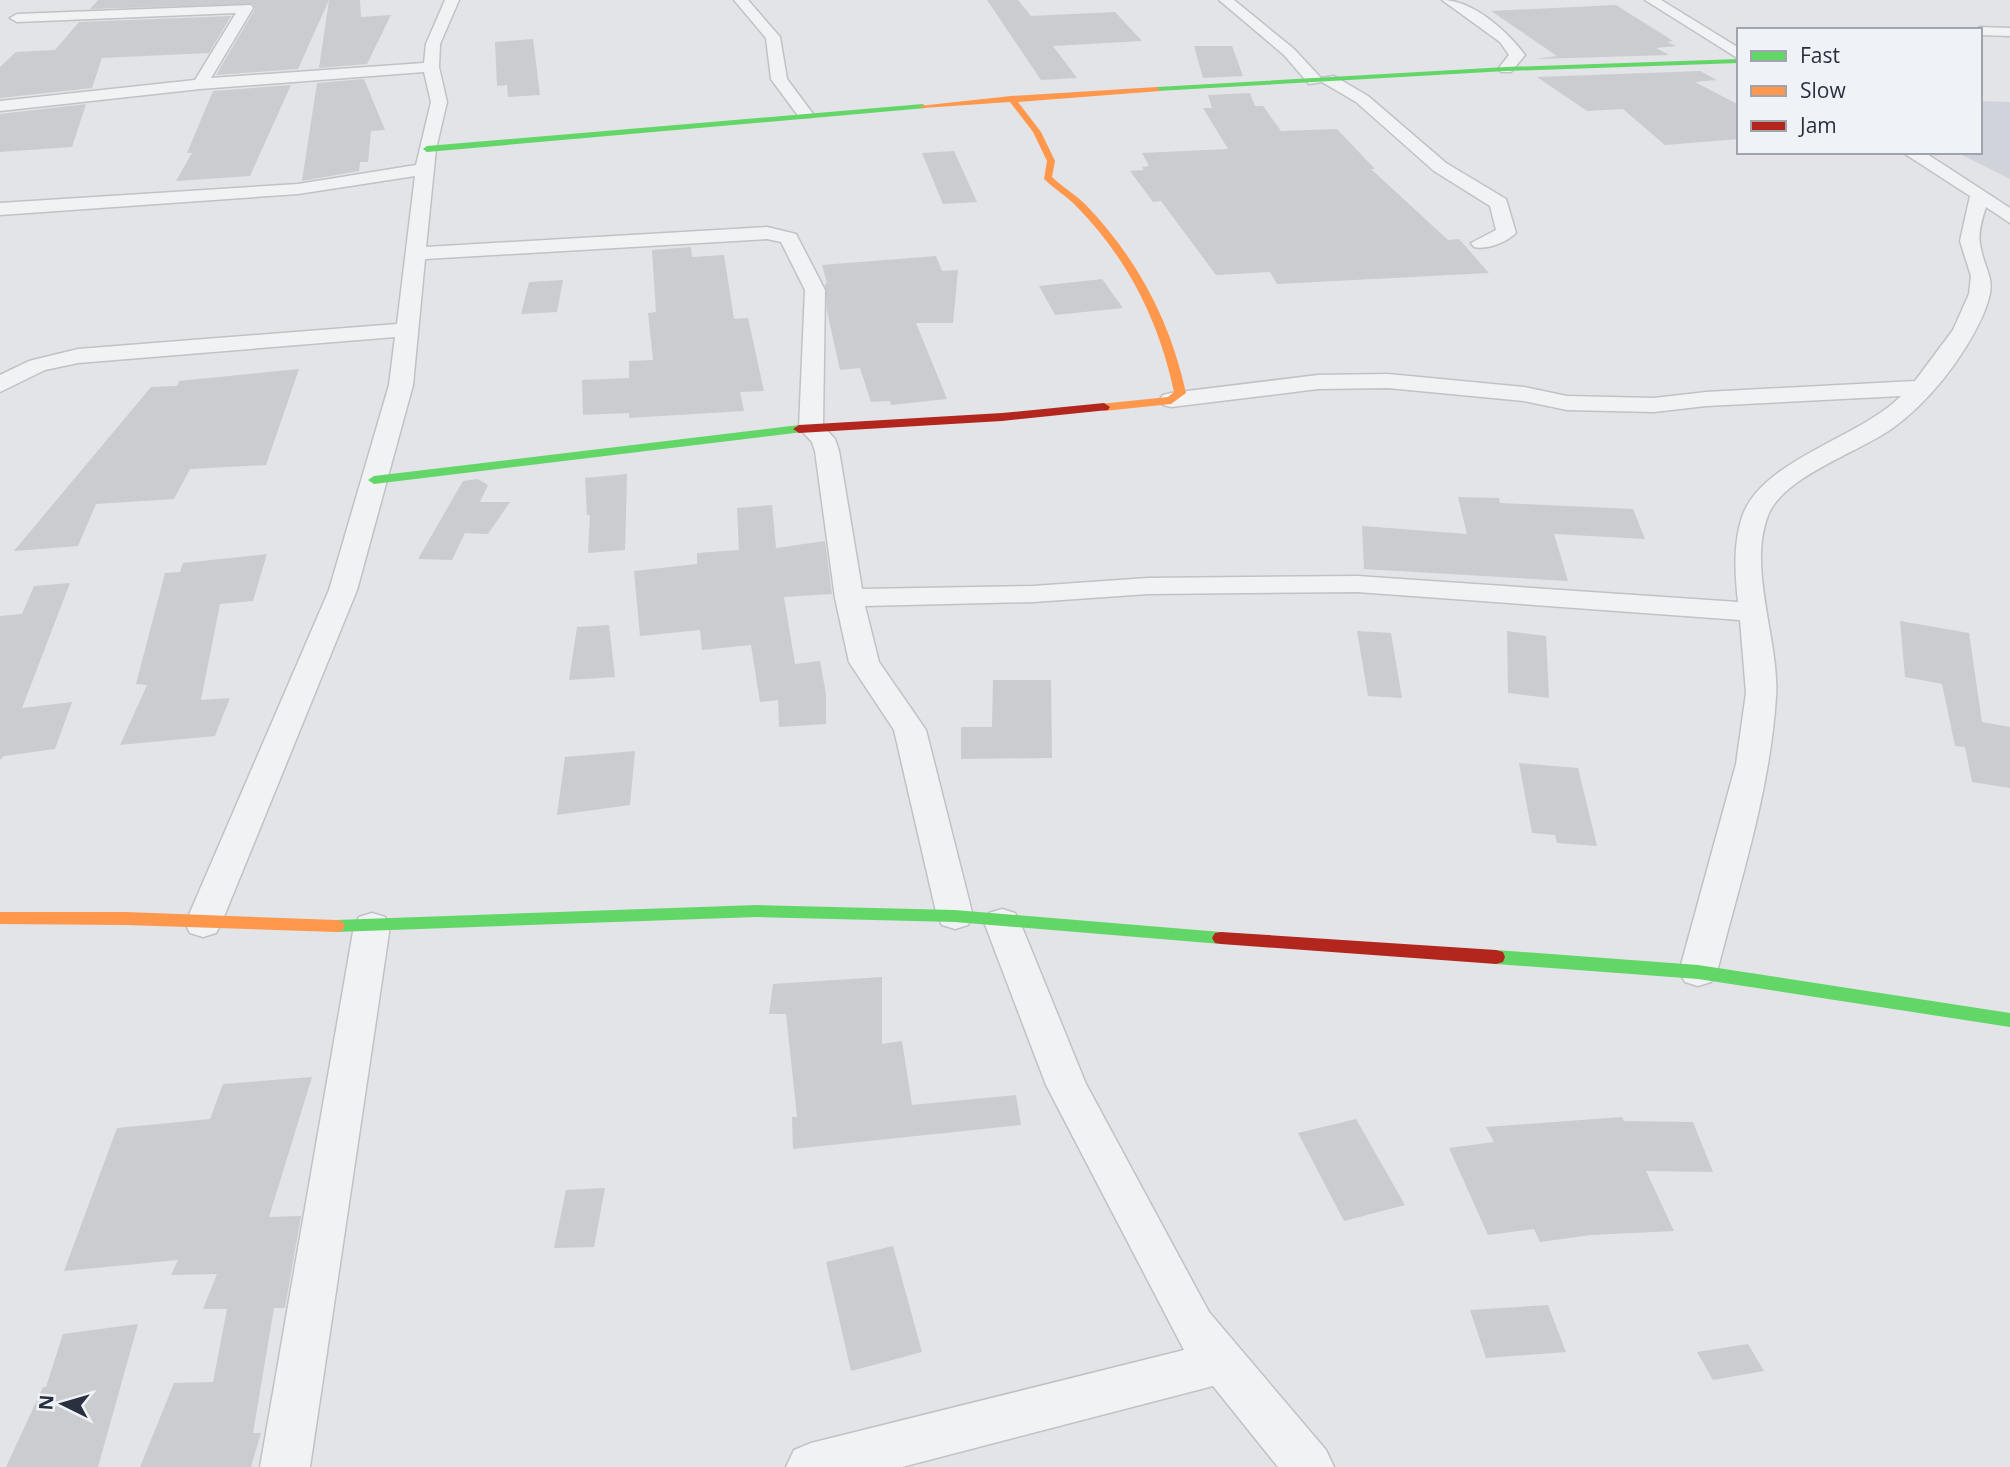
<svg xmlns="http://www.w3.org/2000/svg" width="2010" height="1467" font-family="'Open Sans',sans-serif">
<rect width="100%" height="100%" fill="#e2e4e7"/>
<path fill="#d0d3da" d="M 1980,101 L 2010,102 L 2010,179 L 1956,152 L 1980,152 Z"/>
<g fill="#cacccf">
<path d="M 98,0 L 360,0 L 361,17 L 391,15 L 367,64 L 319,68 L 329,0 L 298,69 L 216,75 L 255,9 L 253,4 L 90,9 Z"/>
<path d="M 987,0 L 1018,0 L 1031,16 L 1115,12 L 1142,41 L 1053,46 L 1077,78 L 1041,80 Z"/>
<path d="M 1616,5 L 1673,41 L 1667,42 L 1676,46 L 1656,48 L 1669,55 L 1535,59 L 1557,56 L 1491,11 Z"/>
<path d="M 231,16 L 209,53 L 102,58 L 92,88 L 0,98 L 0,67 L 16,52 L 55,50 L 79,22 Z"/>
<path d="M 533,39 L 540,95 L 508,97 L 507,85 L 497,86 L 495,42 Z"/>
<path d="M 1194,46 L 1232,46 L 1243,76 L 1203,78 Z"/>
<path d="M 1700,71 L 1717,80 L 1695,82 L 1739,105 L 1739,139 L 1665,145 L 1623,109 L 1587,111 L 1537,77 Z"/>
<path d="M 364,79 L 385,130 L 371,131 L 368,162 L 360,162 L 359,171 L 302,181 L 317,83 Z"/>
<path d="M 291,85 L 250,176 L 176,181 L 192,153 L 187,153 L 213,91 Z"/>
<path d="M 1250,93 L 1255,106 L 1263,106 L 1281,131 L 1337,129 L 1375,169 L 1371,169 L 1448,240 L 1459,239 L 1489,273 L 1277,284 L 1270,272 L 1216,275 L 1161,201 L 1153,202 L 1130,171 L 1144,170 L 1142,167 L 1149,166 L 1142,153 L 1228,149 L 1203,108 L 1212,108 L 1208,95 Z"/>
<path d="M 86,104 L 72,147 L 0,152 L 0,114 Z"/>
<path d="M 954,151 L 977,202 L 943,204 L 922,153 Z"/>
<path d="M 691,247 L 692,257 L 724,255 L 734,319 L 748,318 L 764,391 L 740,392 L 744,411 L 629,418 L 629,413 L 583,415 L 582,380 L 629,378 L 629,361 L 653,360 L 648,313 L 656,312 L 652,250 Z"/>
<path d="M 936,256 L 942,271 L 958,270 L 953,323 L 916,323 L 947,399 L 891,405 L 890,401 L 871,402 L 860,368 L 840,370 L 827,311 L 825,284 L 827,283 L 822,265 Z"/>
<path d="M 1102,279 L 1123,308 L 1055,315 L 1039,286 Z"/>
<path d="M 563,280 L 557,312 L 521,314 L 529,282 Z"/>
<path d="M 299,369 L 266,465 L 190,469 L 174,499 L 96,504 L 78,546 L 14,551 L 151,387 L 177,386 L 179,381 Z"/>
<path d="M 627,474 L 625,550 L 588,553 L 590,515 L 587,515 L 585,478 Z"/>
<path d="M 478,479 L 488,485 L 480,502 L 510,502 L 488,534 L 465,533 L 452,560 L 418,559 L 463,481 Z"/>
<path d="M 1458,497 L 1499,498 L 1500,503 L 1633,509 L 1645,539 L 1554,534 L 1568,581 L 1364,569 L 1362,526 L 1467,534 Z"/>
<path d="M 772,505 L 776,548 L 825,541 L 832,594 L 784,597 L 795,664 L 820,661 L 826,694 L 826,724 L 779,727 L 778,700 L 760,702 L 751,645 L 702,650 L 700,630 L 640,636 L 634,571 L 697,564 L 697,553 L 739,550 L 737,508 Z"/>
<path d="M 267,554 L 253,601 L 220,604 L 201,700 L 230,698 L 215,736 L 120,745 L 147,685 L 136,684 L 165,573 L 180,572 L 183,563 Z"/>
<path d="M 70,583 L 22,708 L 72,702 L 55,749 L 4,756 L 0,760 L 0,616 L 22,614 L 34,586 Z"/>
<path d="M 1900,621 L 1969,633 L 1982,722 L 2010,727 L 2010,788 L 1972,782 L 1965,747 L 1955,746 L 1942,684 L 1905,677 Z"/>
<path d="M 609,625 L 615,677 L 569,680 L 577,627 Z"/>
<path d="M 1357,631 L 1391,633 L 1402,698 L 1368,696 Z"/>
<path d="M 1507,631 L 1546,636 L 1549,698 L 1508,693 Z"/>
<path d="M 993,680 L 1051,680 L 1052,758 L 961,759 L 961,727 L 992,727 Z"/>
<path d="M 635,751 L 630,805 L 557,815 L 565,757 Z"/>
<path d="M 1519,763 L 1578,768 L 1597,846 L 1557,843 L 1555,835 L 1532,833 Z"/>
<path d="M 882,977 L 882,1044 L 902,1041 L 912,1105 L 1016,1095 L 1021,1125 L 793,1149 L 792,1117 L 797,1117 L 786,1014 L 769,1014 L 773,984 Z"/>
<path d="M 312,1077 L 269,1217 L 301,1216 L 285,1308 L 274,1308 L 253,1433 L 261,1433 L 251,1467 L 140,1467 L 174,1383 L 213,1382 L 227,1309 L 203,1309 L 217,1274 L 171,1275 L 178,1260 L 64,1271 L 117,1128 L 210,1119 L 223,1084 Z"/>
<path d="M 1622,1117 L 1624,1121 L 1693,1122 L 1713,1172 L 1646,1171 L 1674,1231 L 1591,1235 L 1540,1242 L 1534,1229 L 1488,1235 L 1449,1148 L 1494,1142 L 1486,1127 Z"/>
<path d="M 1356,1119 L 1405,1205 L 1344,1221 L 1298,1133 Z"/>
<path d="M 605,1188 L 594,1247 L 554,1248 L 566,1190 Z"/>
<path d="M 893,1246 L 922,1352 L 851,1371 L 826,1262 Z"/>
<path d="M 1548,1305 L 1566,1352 L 1486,1358 L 1470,1310 Z"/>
<path d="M 138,1324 L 98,1467 L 6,1467 L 43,1387 L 46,1387 L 63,1334 Z"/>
<path d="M 1748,1344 L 1764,1371 L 1713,1380 L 1697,1352 Z"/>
</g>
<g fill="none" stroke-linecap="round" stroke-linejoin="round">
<defs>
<g id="street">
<path d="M 445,0 L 459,0 L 440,44 L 439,67 L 447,102 L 436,149 L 426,247 L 767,227 L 796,234 L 825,290 L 823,426 L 835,439 L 839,451 L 862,589 L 1033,586 L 1148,578 L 1357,576 L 1738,602 C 1735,574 1733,545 1742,517 C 1761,460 1860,438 1901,396 L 1706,406 L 1654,412 L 1567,410 L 1524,401 L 1388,388 L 1318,389 L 1171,407 L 1163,405 L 1159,400 L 1163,395 L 1171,393 L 1318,375 L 1388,374 L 1524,387 L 1567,396 L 1654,398 L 1706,392 L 1915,381 L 1953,330 L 1969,294 L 1971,276 L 1960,241 L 1970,196 L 1902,152 L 1924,152 L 2010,208 L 2010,223 L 1986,207 C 1982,219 1978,232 1980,244 C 1986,278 1999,277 1983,315 C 1964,357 1929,403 1890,430 C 1858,452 1786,476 1769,513 C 1746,567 1780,641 1776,697 C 1770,792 1740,881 1717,972 L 1711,982 L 1698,986 L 1685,982 L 1679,972 L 1736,764 L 1746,693 L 1740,620 L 1357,592 L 1148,594 L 1033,602 L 865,606 L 879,662 L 926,730 L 973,916 L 968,925 L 955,929 L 942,925 L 937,916 L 894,730 L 849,662 L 835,598 L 815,451 L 812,442 L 799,428 L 805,290 L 781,242 L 767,239 L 425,259 L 413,385 L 357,590 L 221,924 L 216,933 L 203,937 L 190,933 L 185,924 L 329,590 L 389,385 L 395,337 L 78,363 L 45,370 L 0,392 L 0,375 L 29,361 L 78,349 L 397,324 L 415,176 L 298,194 L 0,215 L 0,203 L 298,184 L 416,165 L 431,102 L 424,72 L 200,89 L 0,111 L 0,101 L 195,80 L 236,13 L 17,22 L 10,18 L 17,14 L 251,5 L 253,8 L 211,78 L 424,63 L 426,44 Z"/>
<path d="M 734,0 L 748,0 L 780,37 L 787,79 L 813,114 L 811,117 L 799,117 L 771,79 L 766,38 Z"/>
<path d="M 1219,0 L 1234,0 L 1294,49 L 1321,78 L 1334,76 L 1368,96 L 1446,163 L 1506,199 L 1516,233 C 1507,242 1487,250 1474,247 L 1471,243 L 1496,230 L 1490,206 L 1434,171 L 1356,102 L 1322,82 L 1309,84 L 1284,55 Z"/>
<path d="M 1442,0 C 1473,0 1507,31 1525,55 L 1511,72 L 1501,72 L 1498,69 L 1509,55 L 1500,42 Z"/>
<path d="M 1645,0 L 1661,0 L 1739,48 L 1739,59 Z"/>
<path d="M 1980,27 L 2010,28 L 2010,36 L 1980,35 L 1980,30 L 1974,30 Z"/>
<path d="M 1002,909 L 1015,913 L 1020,922 L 1086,1084 L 1209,1312 L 1326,1450 L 1334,1467 L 1278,1467 L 1213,1386 L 902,1467 L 786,1467 L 794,1450 L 811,1443 L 1184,1350 L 1046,1085 L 984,922 L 989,913 Z"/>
<path d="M 372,913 L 385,917 L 390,926 L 310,1467 L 260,1467 L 354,926 L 359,917 Z"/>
</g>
</defs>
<use href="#street" stroke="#c0c2c5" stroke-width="3"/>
<use href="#street" fill="#f1f2f4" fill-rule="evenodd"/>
<g fill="#63d668" fill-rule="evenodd">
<path d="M 1739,59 L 1739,63 L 1506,71 L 1157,91 L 1153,89 L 1157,87 L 1506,67 Z"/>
<path d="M 923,104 L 926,108 L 427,152 L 423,149 L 427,146 Z"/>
<path d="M 799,425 L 805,429 L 803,432 L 374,484 L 368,480 L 374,476 Z"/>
<path d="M 757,905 L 955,910 L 1221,932 L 1227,933 L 1230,938 L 1227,943 L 1221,944 L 955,922 L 757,917 L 336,932 L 330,931 L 327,926 L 330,921 L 336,920 Z"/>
<path d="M 1496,950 L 1698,965 L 2010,1013 L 2010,1027 L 1698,979 L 1496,964 L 1489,962 L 1487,957 L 1489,952 Z"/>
</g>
<g fill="#ff974d" fill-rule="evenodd">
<path d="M 1157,87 L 1160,91 L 1018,102 L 1041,132 L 1055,161 L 1052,177 C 1062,187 1075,194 1085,204 C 1137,258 1170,320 1186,393 L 1171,404 L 1104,411 L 1098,407 L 1100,404 L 1168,397 L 1174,392 C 1159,321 1128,259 1077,207 C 1067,196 1054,189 1044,179 L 1047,161 L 1033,132 L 1010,102 L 923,108 L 919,106 L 1011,96 Z"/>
<path d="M 0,912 L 126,912 L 336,920 L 342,921 L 345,926 L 342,931 L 336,932 L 126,925 L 0,924 Z"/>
</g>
<g fill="#b3261e" fill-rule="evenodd">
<path d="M 1104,403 L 1110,407 L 1108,410 L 1002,421 L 799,433 L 793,429 L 799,425 L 1002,413 Z"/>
<path d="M 1221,932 L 1496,950 L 1503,952 L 1505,957 L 1503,962 L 1496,964 L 1221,944 L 1215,943 L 1212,938 L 1215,933 Z"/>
</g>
</g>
<rect x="1737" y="28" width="245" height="126" fill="#eff2f6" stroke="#a0a5ad" stroke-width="2"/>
<rect x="1751" y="51" width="35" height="10" fill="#63d668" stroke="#a0a5ad" stroke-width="2"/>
<text x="1800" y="63" font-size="21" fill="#293140">Fast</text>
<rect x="1751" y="86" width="35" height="10" fill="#ff974d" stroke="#a0a5ad" stroke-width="2"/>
<text x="1800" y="98" font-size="21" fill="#293140">Slow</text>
<rect x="1751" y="121" width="35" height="10" fill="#b3261e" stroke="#a0a5ad" stroke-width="2"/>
<text x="1800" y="133" font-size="21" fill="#293140">Jam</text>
<g transform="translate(63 1404) rotate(275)" stroke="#eff2f6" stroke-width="5" paint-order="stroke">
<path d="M0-5L12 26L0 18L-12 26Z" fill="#293140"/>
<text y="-10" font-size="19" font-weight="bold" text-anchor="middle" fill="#293140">N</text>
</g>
</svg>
